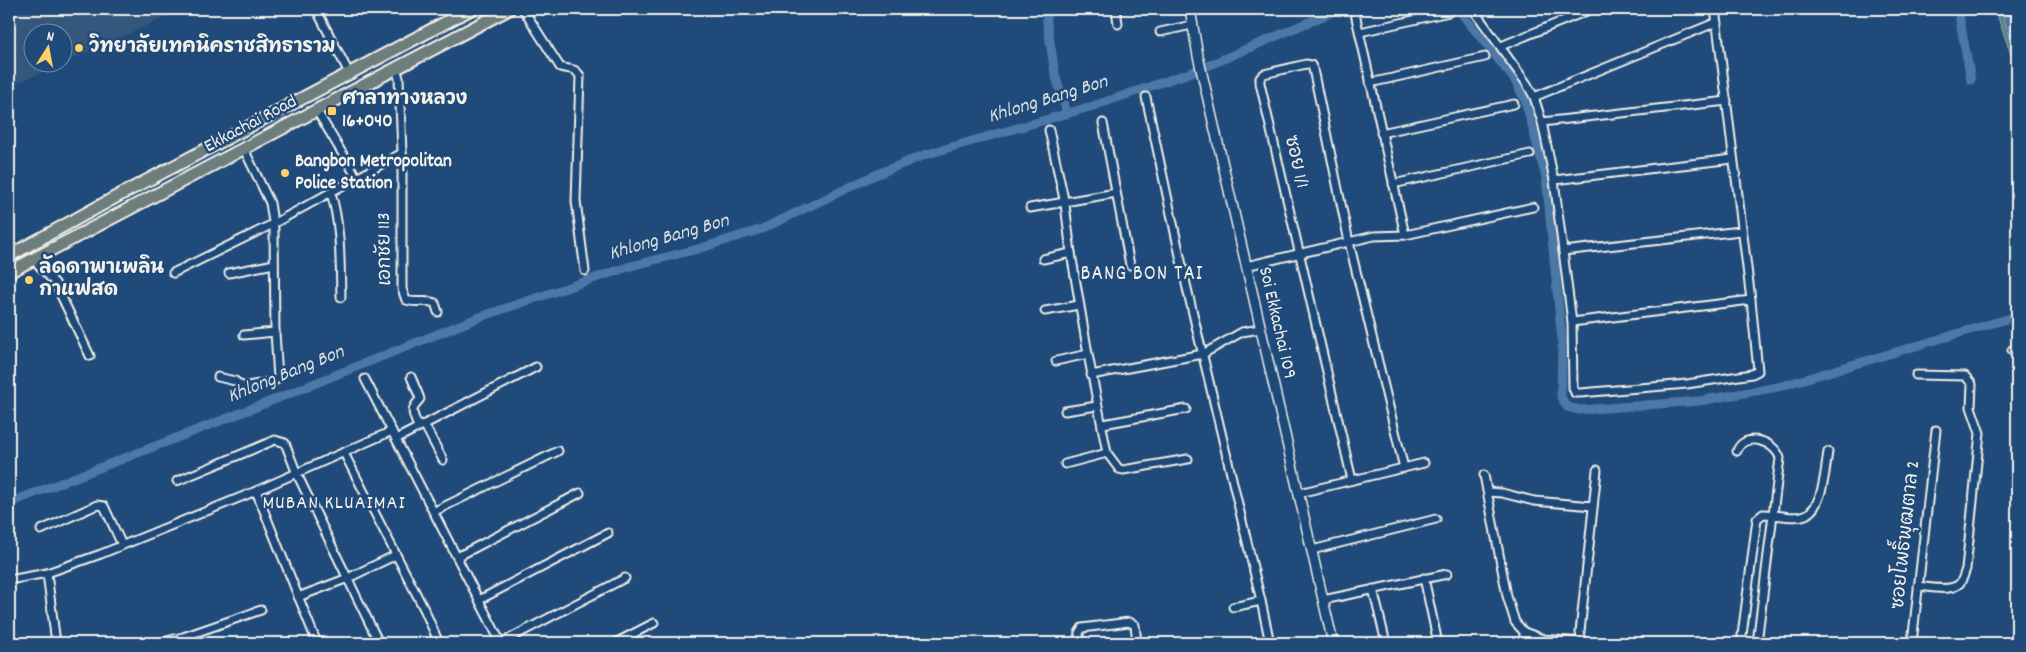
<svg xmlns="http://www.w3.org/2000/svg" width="2026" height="652" font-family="Dekko,'Playpen Sans Thai',sans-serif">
<rect width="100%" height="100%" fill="#1f4a7a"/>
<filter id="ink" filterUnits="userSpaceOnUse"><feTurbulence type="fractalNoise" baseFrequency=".02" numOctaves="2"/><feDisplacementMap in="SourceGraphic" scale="10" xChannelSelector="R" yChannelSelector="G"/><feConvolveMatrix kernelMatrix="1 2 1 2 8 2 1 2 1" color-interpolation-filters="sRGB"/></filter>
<g filter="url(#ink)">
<path fill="#34567d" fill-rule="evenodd" d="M 9,9 L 184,9 L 9,87 ZM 32,32 L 62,32 L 62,62 L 32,62 Z"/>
<path fill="#597f84" stroke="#a6b8b6" d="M 1995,9 L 2017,9 L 2017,71 Z"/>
<path fill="#4b78a6" stroke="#8fa8c0" d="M 2000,9 L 2007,9 L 2017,38 L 2017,57 Z"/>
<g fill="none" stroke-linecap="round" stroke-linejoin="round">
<g stroke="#4b78a6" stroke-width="9">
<path d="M 1045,9 L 1055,74 L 1067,113"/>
<path d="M 1458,9 L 1514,79 L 1525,100 L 1546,177 L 1562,341 L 1561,397 L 1567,407 L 1580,410 L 1699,401 L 1778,387 L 2017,316"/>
<path d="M 1959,9 L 1960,21 L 1971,80"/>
<path d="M 9,503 L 256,407 L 480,317 L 631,266 L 698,249 L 762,229 L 875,175 L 924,155 L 1093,106 L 1198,70 L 1339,9"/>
</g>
<defs>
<g id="minor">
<path d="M 316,9 L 349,73"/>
<path d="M 523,9 L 560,67 C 569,70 575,67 580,76 L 576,201 L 585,271"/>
<path d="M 1116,9 L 1118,24"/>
<path d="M 1354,9 L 1405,235"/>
<path d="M 1473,9 L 1527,84 L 1534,97 L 1542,122 L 1554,180 L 1572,322 L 1573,388 L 1575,393 L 1580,393 L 1687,384 L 1752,374 L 1758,371 L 1751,300 L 1715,9"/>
<path d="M 1160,32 L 1192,25"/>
<path d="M 1360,32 L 1449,12"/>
<path d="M 1501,46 L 1592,9"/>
<path d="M 396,68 L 399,78 L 402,153 L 402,289 L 406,300 C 416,304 425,299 435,303 L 438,312"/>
<path d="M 1370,83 L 1485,57"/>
<path d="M 1146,97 L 1186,284 L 1261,601 L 1270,643"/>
<path d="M 1534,97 L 1717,22"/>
<path d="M 317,111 L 357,178"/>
<path d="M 1542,122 L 1727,101"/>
<path d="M 1103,123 L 1130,265"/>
<path d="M 1049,130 L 1065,204 L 1071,253 L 1088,354 L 1107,453 L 1119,469 L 1123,470 L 1188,459"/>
<path d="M 1381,133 L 1514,104"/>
<path d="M 1554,180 L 1733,159"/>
<path d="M 1393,184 L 1530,154"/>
<path d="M 331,193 C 341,226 340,262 341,297"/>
<path d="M 1030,208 L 1116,193"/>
<path d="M 1563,251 L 1741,231"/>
<path d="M 33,259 L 55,283 L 90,356"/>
<path d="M 1043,259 L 1071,253"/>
<path d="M 1246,266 L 1374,236 L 1405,235 L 1533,207"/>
<path d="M 173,273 L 273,224 L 402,153"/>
<path d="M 229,273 L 274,264"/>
<path d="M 1045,311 L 1079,305"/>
<path d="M 1572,322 L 1751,300"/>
<path d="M 244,335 L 275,332"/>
<path d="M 2012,350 L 2017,349"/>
<path d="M 1056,361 L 1088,354"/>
<path d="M 1091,375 L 1203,354 L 1242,332 L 1260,329"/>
<path d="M 1916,375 L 1965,376 L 1972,384 L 1971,407 L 1980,433 L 1966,569 C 1964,574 1963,580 1959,584 C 1950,592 1929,587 1918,586"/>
<path d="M 218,377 L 235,381 L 243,387 L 274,381 L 278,378 L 275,332 L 274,229 L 270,203 L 244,149"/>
<path d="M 411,377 L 419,396 L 420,399 C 409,411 413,413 418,427"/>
<path d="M 365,379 L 501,643"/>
<path d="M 1065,411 L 1097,406"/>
<path d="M 424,424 L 443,460"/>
<path d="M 1103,424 L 1186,409"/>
<path d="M 396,439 L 536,367"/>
<path d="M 1737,451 C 1744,431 1775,441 1780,458 L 1757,643"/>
<path d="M 344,453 L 425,611 L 439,643"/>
<path d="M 1065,464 L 1107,453"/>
<path d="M 1484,475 L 1507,596 L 1515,622 L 1524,632 L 1543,639 L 1582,642"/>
<path d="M 1352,480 L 1260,83 L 1260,78 L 1264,74 L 1306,64 L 1311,65 L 1313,69 L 1349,242 L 1404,468"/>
<path d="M 177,481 L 275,440 L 285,443 L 297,474 L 379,643"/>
<path d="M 256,491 L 317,643"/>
<path d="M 1488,492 L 1502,493 L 1534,501 L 1593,506"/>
<path d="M 1299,493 L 1424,463"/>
<path d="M 433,512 L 558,451"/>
<path d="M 41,530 L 97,505 L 104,506 L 122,545"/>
<path d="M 1312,550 L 1436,519"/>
<path d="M 457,557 L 580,493"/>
<path d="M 47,573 L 56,643"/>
<path d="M 1424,578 L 1438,643"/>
<path d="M 9,580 L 47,573 L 101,554 L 256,491 L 392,431"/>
<path d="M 1373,589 L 1386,643"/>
<path d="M 298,597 L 348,578 L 396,555"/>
<path d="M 479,600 L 608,533"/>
<path d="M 1323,600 L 1447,574"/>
<path d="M 1233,607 L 1261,601"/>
<path d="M 1524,632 L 1524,643"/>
<path d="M 158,643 L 183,637 L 261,610"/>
<path d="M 501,643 L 625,578"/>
<path d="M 615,643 L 654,623"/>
<path d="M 1080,643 L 1079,633 L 1082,628 L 1129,622 L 1135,625 L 1137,643"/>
<path d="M 1582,643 L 1580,632 L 1597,470"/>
<path d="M 1741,643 L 1757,519 L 1763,514 C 1775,514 1791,519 1802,516 C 1823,512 1825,470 1828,452"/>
<path d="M 1912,643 L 1936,430"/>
</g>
<path id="tertiary" d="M 1190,9 L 1198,56 L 1333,643"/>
<g id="primary">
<path d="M 9,256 L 116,197 L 471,9"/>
<path d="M 9,272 L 509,9"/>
</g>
</defs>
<use href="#minor" stroke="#f4f1e8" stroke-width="11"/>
<use href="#tertiary" stroke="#f4f1e8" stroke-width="12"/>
<use href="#primary" stroke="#f4f1e8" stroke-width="15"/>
<use href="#minor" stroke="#1f4a7a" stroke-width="7"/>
<use href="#tertiary" stroke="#1f4a7a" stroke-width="9"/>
<use href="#primary" stroke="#6d7e7c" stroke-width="11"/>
</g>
</g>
<g fill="#ffd166" stroke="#1f4a7a" stroke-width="2">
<circle cx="79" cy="48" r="5"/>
<rect x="327" y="106" width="10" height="10" rx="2.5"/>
<circle cx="285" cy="173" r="5"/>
<circle cx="29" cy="280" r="5"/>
</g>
<g text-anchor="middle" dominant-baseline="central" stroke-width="5" stroke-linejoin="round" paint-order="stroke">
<g font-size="19" font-weight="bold" fill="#f4f1e8" stroke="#1f4a7a" text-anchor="start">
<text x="89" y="48">วิทยาลัยเทคนิคราชสิทธาราม</text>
<text x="342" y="100">ศาลาทางหลวง<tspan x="342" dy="22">16+040</tspan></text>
<text x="295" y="162">Bangbon Metropolitan<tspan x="295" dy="22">Police Station</tspan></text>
<text x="39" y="269">ลัดดาพาเพลิน<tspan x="39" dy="22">กาแฟสด</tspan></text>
</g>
<g font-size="19" fill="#f4f1e8" stroke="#1f4a7a">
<text transform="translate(251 125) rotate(-28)">Ekkachai Road</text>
<text transform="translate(1295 162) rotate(77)">ซอย 1/1</text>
<text transform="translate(386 249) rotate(-91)">เอกชัย 113</text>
<text transform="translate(1276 323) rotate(77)">Soi Ekkachai 109</text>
<text transform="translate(1907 535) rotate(-84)">ซอยโพธิ์พุฒตาล 2</text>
</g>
<g font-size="20" font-style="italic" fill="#dbdfde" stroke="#1f4a7a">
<text transform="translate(1048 100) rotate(-17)">Khlong Bang Bon</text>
<text transform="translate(669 238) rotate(-16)">Khlong Bang Bon</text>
<text transform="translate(286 375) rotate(-22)">Khlong Bang Bon</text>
</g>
<g font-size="20" letter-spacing="1" fill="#f4f1e8" stroke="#1f4a7a">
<text x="334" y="504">MUBAN KLUAIMAI</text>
</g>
<g font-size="21" letter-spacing="1" fill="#f4f1e8" stroke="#1f4a7a">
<text x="1142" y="275">BANG BON TAI</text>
</g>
</g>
<rect width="2026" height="652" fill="none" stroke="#1f4a7a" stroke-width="30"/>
<rect x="15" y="15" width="1996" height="622" fill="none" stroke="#f4f1e8" stroke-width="2" filter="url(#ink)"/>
<g transform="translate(48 48) rotate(11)"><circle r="24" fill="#1f4a7a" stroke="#748da6"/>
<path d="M0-4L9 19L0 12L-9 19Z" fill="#ffd166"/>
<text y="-8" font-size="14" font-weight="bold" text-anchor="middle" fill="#f4f1e8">N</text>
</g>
</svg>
